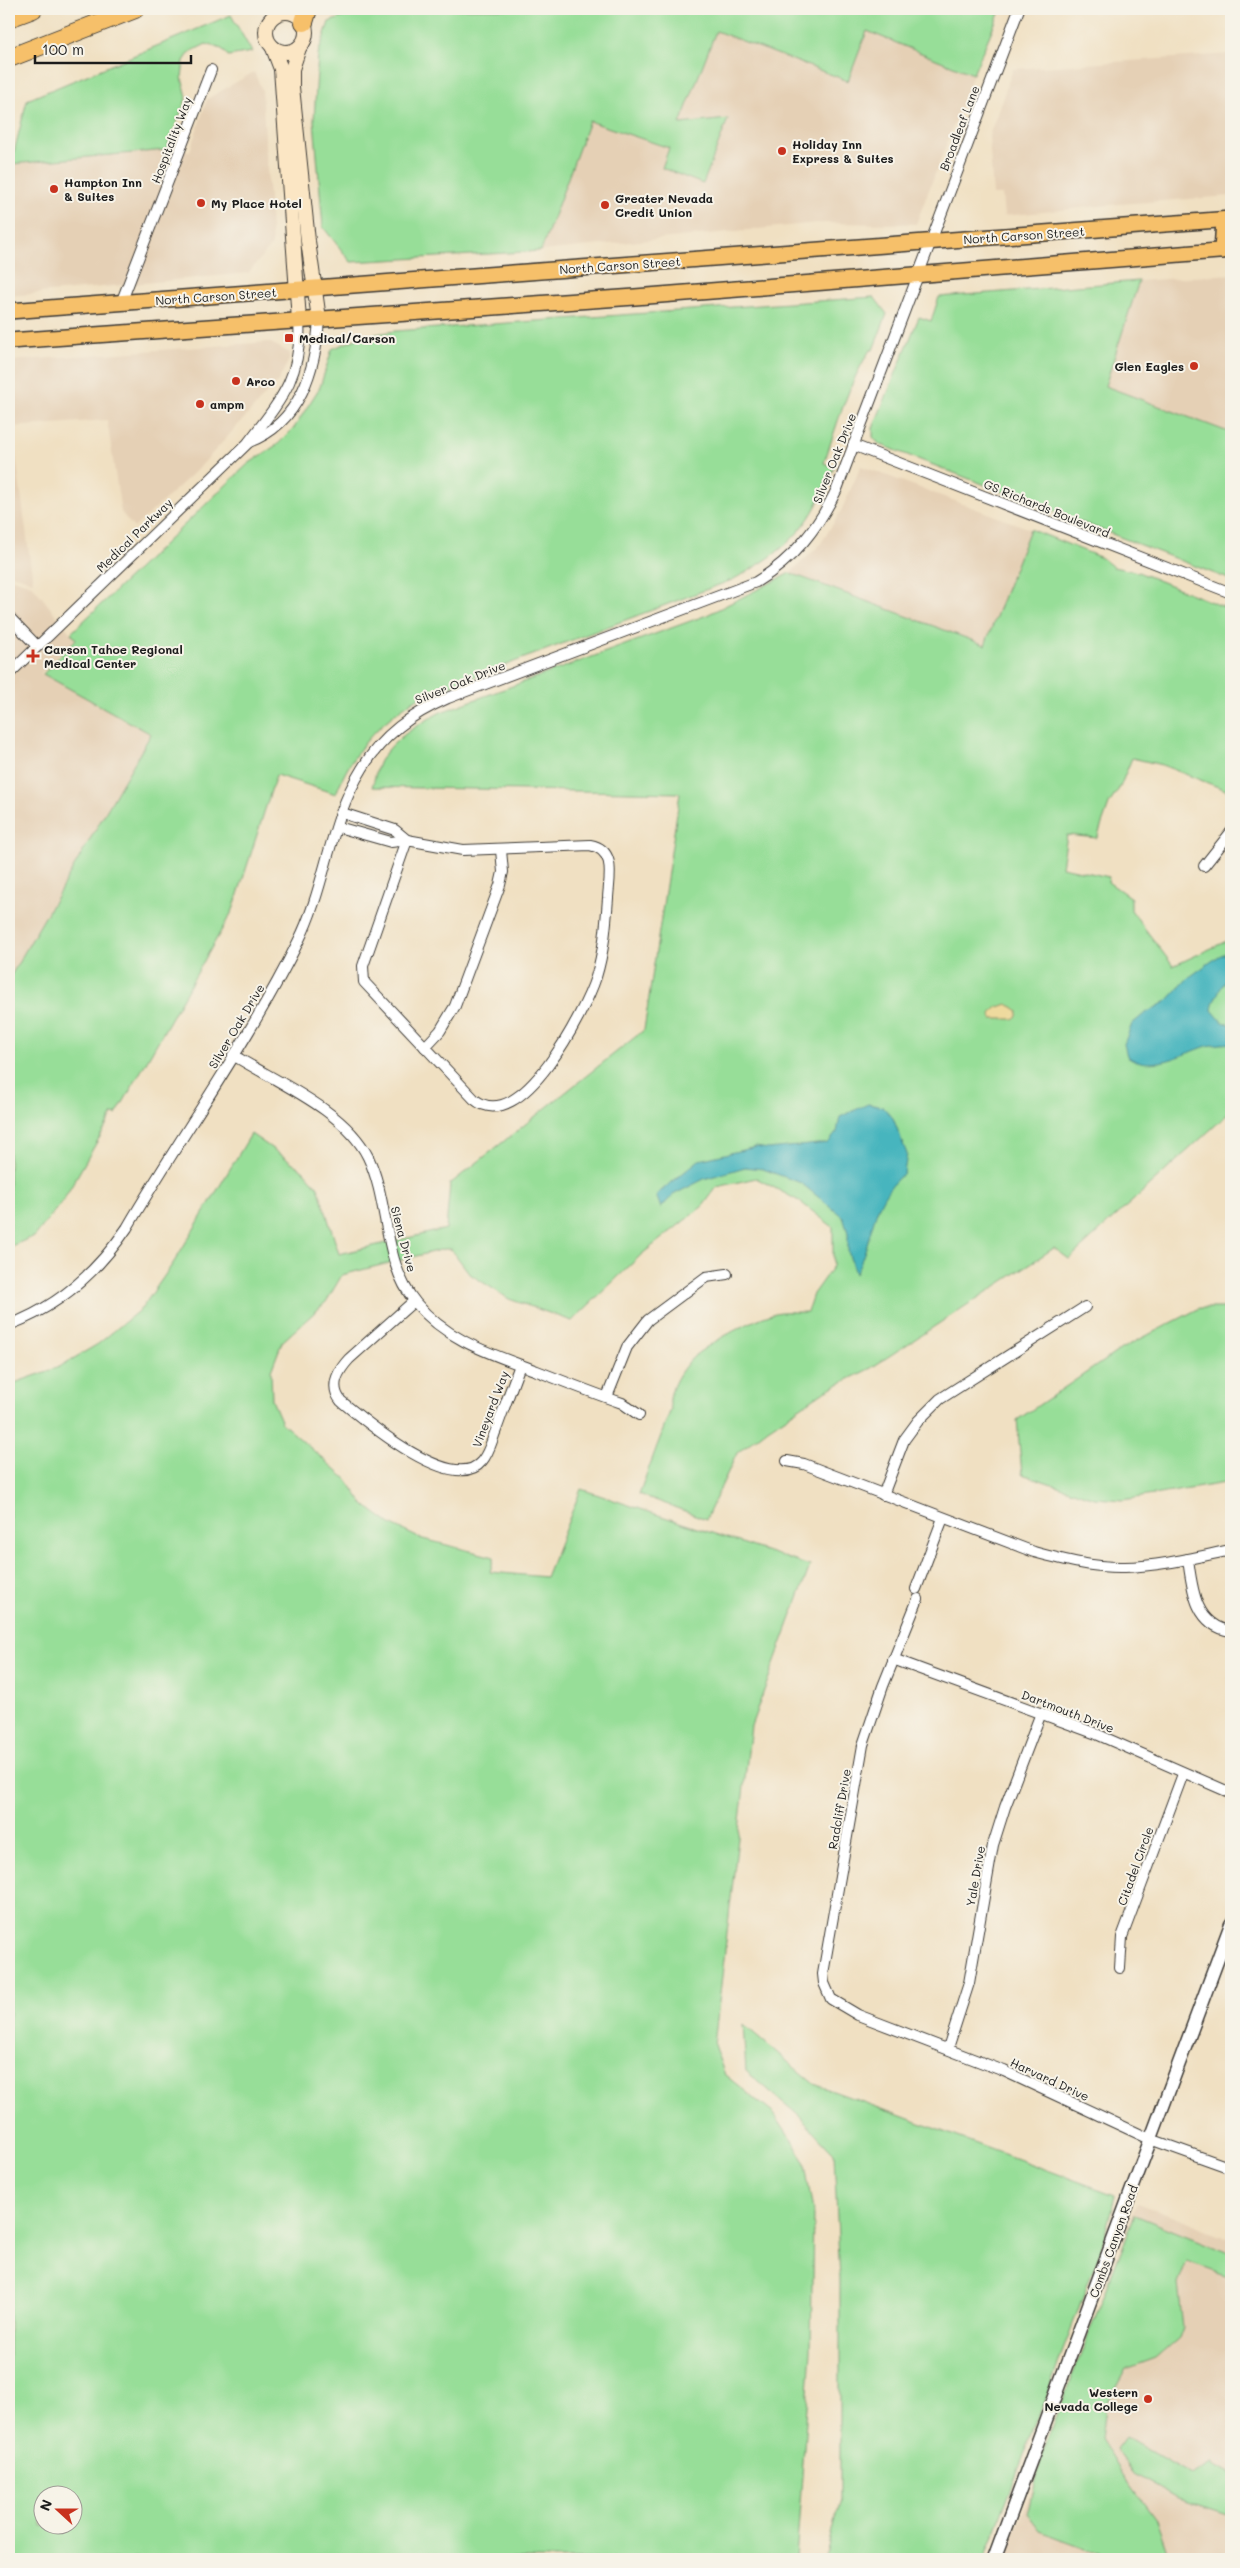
<svg xmlns="http://www.w3.org/2000/svg" width="1240" height="2568" font-family="Mali,sans-serif">
<rect width="100%" height="100%" fill="#f7f3e8"/>
<filter id="ink" filterUnits="userSpaceOnUse"><feTurbulence type="fractalNoise" baseFrequency=".02" numOctaves="2"/><feDisplacementMap in="SourceGraphic" scale="10" xChannelSelector="R" yChannelSelector="G"/><feConvolveMatrix kernelMatrix="1 2 1 2 8 2 1 2 1" color-interpolation-filters="sRGB"/></filter>
<filter id="wash" filterUnits="userSpaceOnUse"><feTurbulence type="fractalNoise" baseFrequency=".0096" numOctaves="4" result="noise"/><feDisplacementMap in="SourceGraphic" scale="20" xChannelSelector="R" yChannelSelector="G"/><feGaussianBlur stdDeviation="1.12" result="paint"/><feColorMatrix in="noise" values="0 0 0 0 0 0 0 0 0 0 0 0 0 0 0 0 0 1.4 0 .05"/><feComposite in="paint" operator="in"/></filter>
<g filter="url(#wash)">
<rect width="100%" height="100%" fill="#f0e0c2"/>
<g fill="#e5d0b5">
<path d="M 716,31 L 848,80 L 867,31 L 973,74 L 916,224 L 817,223 L 541,251 L 589,121 L 670,149 L 663,168 L 704,184 L 728,119 L 680,125 Z"/>
<path d="M 1231,54 L 1231,196 L 1119,204 L 1004,216 L 1002,195 L 993,195 L 989,136 L 1013,69 Z"/>
<path d="M 254,72 L 262,90 L 272,245 L 248,273 L 9,296 L 11,225 L 9,225 L 9,164 L 166,150 L 190,151 L 207,99 Z"/>
<path d="M 1231,274 L 1231,433 L 1105,386 L 1139,281 Z"/>
<path d="M 269,342 L 290,353 L 289,360 L 278,381 L 199,468 L 134,528 L 121,512 L 107,420 L 12,427 L 33,582 L 9,573 L 9,361 Z"/>
<path d="M 861,466 L 1030,529 L 985,645 L 790,573 L 820,545 L 841,511 Z"/>
<path d="M 9,578 L 32,585 L 75,639 L 41,673 L 151,734 L 9,979 Z"/>
<path d="M 1137,2203 L 1231,2239 L 1231,2559 L 1005,2559 Z"/>
</g>
<g fill="#97de98" stroke="#5a7d5a" fill-rule="evenodd">
<path d="M 365,9 L 1001,9 L 973,74 L 867,31 L 848,81 L 716,31 L 680,124 L 728,119 L 703,184 L 662,168 L 669,148 L 589,121 L 541,251 L 351,262 L 323,227 L 314,121 L 318,54 L 329,22 Z"/>
<path d="M 231,15 L 252,52 L 228,56 L 222,49 L 206,44 L 190,52 L 184,61 L 182,77 L 187,97 L 166,150 L 11,164 L 27,100 Z"/>
<path d="M 1139,281 L 1105,386 L 1231,433 L 1231,580 L 879,444 L 873,437 L 873,428 L 919,317 L 931,321 L 939,297 Z"/>
<path d="M 874,297 L 887,314 L 873,350 L 870,350 C 848,384 837,425 824,463 L 834,467 C 827,480 823,494 816,506 C 798,541 766,562 732,580 L 418,698 C 380,721 351,752 336,794 L 276,775 L 233,910 L 116,1115 L 113,1114 L 64,1199 L 35,1236 L 9,1247 L 9,979 L 151,734 L 43,674 L 76,639 L 71,633 L 248,464 L 278,444 L 294,428 L 320,387 L 332,349 L 363,336 L 395,331 Z"/>
<path d="M 1030,529 L 1102,558 L 1113,567 L 1138,572 L 1231,610 L 1231,792 L 1162,765 L 1132,758 L 1120,787 L 1109,804 L 1097,838 L 1067,835 L 1062,867 L 1109,877 L 1108,882 L 1131,898 L 1131,910 L 1173,966 L 1231,939 L 1231,1111 L 1069,1259 L 1054,1248 L 871,1368 L 823,1392 L 768,1429 L 737,1453 L 706,1519 L 639,1494 L 671,1409 C 665,1392 684,1364 698,1353 C 717,1339 750,1321 772,1314 C 783,1310 795,1313 807,1312 L 813,1294 L 833,1266 L 833,1227 L 799,1201 L 756,1178 L 717,1187 L 703,1206 L 642,1254 L 572,1321 L 509,1299 L 470,1274 L 451,1249 L 444,1249 L 342,1275 L 326,1302 L 282,1342 L 271,1371 L 272,1400 L 282,1423 L 346,1479 L 363,1504 L 390,1524 L 419,1538 L 494,1557 L 490,1572 L 546,1577 L 581,1489 L 810,1566 L 751,1726 L 714,2045 L 725,2075 L 774,2114 L 804,2159 L 813,2211 L 811,2351 L 796,2559 L 9,2559 L 9,1385 L 59,1367 L 98,1344 L 142,1308 L 174,1262 L 251,1134 L 303,1170 L 318,1187 L 339,1254 L 446,1229 L 450,1184 L 644,1030 L 680,793 L 372,787 C 375,779 376,768 380,761 C 394,738 419,724 441,712 L 707,615 L 790,573 L 985,645 ZM 42,2496 L 72,2496 L 72,2526 L 42,2526 Z"/>
<path d="M 1200,1308 L 1231,1308 L 1231,1482 L 1123,1500 L 1094,1498 L 1022,1474 L 1017,1420 L 1121,1349 Z"/>
<path d="M 743,2024 L 814,2084 L 1115,2195 L 1101,2249 L 985,2559 L 825,2559 L 840,2498 L 840,2280 L 834,2153 L 798,2115 L 746,2071 Z"/>
<path d="M 1135,2215 L 1231,2254 L 1231,2277 L 1187,2261 L 1178,2284 L 1183,2327 L 1179,2338 L 1156,2358 L 1126,2369 L 1105,2407 L 1101,2439 L 1123,2475 L 1156,2520 L 1170,2559 L 1115,2559 L 1040,2531 L 1027,2514 L 1040,2459 Z"/>
<path d="M 1125,2437 L 1191,2475 L 1212,2463 L 1231,2474 L 1231,2516 L 1178,2499 L 1134,2474 L 1116,2449 Z"/>
</g>
<path fill="#eeda9e" stroke="#857b5d" d="M 1007,1004 L 1015,1008 L 1018,1012 L 1017,1016 L 1013,1019 L 992,1019 L 991,1014 L 996,1008 Z"/>
<g fill="#46b5be" stroke="#31686d">
<path d="M 1226,953 L 1230,957 C 1234,976 1214,992 1212,1010 L 1222,1022 L 1231,1025 L 1231,1043 C 1224,1044 1215,1044 1207,1046 C 1183,1054 1151,1073 1127,1056 L 1124,1044 L 1132,1024 L 1144,1014 L 1167,1001 L 1188,978 L 1219,956 Z"/>
<path d="M 868,1104 L 883,1107 L 893,1118 L 907,1154 L 904,1173 C 869,1202 875,1237 855,1274 L 848,1251 L 848,1233 L 843,1217 L 801,1183 L 763,1169 L 745,1167 L 704,1179 L 673,1195 L 661,1208 L 656,1195 L 699,1160 L 756,1147 L 768,1149 L 828,1143 L 837,1132 L 840,1117 Z"/>
</g>
</g>
<g filter="url(#ink)">
<g fill="none" stroke-linecap="round" stroke-linejoin="round">
<defs>
<g id="minor">
<path d="M 121,303 L 211,70"/>
<path d="M 249,442 C 300,423 316,369 319,319"/>
<path d="M 853,445 L 1231,593"/>
<path d="M 9,617 L 37,646"/>
<path d="M 9,674 L 248,443 C 280,401 303,376 299,320"/>
<path d="M 342,813 L 395,830 L 407,840"/>
<path d="M 338,827 L 391,842 L 407,840 L 463,850 L 590,845 C 617,850 609,878 608,898 C 606,925 604,951 596,977 C 585,1011 520,1138 474,1099 L 364,982 L 363,966 L 407,840"/>
<path d="M 1204,866 L 1231,832"/>
<path d="M 425,1047 L 440,1031 L 455,1006 L 500,885 L 503,872 L 501,850"/>
<path d="M 233,1055 C 276,1082 345,1110 368,1157 C 390,1203 382,1262 416,1303 C 447,1341 492,1354 537,1371 C 565,1382 593,1393 622,1403 L 639,1415"/>
<path d="M 414,1301 L 349,1359 C 338,1371 329,1386 341,1401 C 365,1421 454,1496 482,1461 C 489,1453 492,1440 496,1430 C 504,1408 512,1386 520,1365"/>
<path d="M 9,1325 C 60,1306 97,1272 127,1228 C 183,1132 249,1041 298,942 C 326,887 329,821 362,769 C 382,735 412,714 448,698 L 756,582 C 794,559 818,528 837,489 L 1019,9"/>
<path d="M 607,1397 L 627,1347 L 648,1320 L 706,1277 L 727,1274"/>
<path d="M 787,1461 L 804,1464 L 1034,1552 C 1064,1560 1094,1568 1125,1567 C 1161,1566 1196,1557 1231,1550"/>
<path d="M 883,1495 L 904,1440 L 918,1421 L 940,1399 L 1085,1307"/>
<path d="M 1188,1559 C 1192,1588 1195,1626 1231,1631"/>
<path d="M 916,1589 L 943,1518"/>
<path d="M 918,1599 L 883,1686 L 863,1745 L 823,1974 L 824,1983 L 831,1999 L 858,2015 L 1004,2071 L 1150,2139 L 1231,2168"/>
<path d="M 893,1659 L 1094,1733 L 1231,1793"/>
<path d="M 1120,1968 L 1122,1937 L 1183,1774"/>
<path d="M 948,2048 L 969,1983 L 993,1845 L 1005,1807 L 1041,1713"/>
</g>
<path id="tertiary" d="M 994,2559 L 1231,1924"/>
<g id="secondary">
<circle cx="286" cy="32" r="20"/>
<path d="M 273,48 L 281,69 L 299,320"/>
<path d="M 299,48 L 292,69 L 292,87 L 308,241 L 319,319"/>
</g>
<g id="primary">
<path d="M 1222,251 L 1224,220"/>
<path d="M 9,311 L 1231,219"/>
<path d="M 9,341 L 635,297 L 1231,250"/>
</g>
<g id="motorway">
<path d="M 9,18 L 33,9"/>
<path d="M 304,22 L 308,9"/>
<path d="M 9,58 L 135,9"/>
</g>
</defs>
<use href="#minor" stroke="#3c3935" stroke-width="12"/>
<use href="#tertiary" stroke="#3c3935" stroke-width="15"/>
<use href="#secondary" stroke="#3c3935" stroke-width="16"/>
<use href="#primary" stroke="#3c3935" stroke-width="18"/>
<use href="#motorway" stroke="#3c3935" stroke-width="20"/>
<use href="#minor" stroke="#fff" stroke-width="10"/>
<use href="#tertiary" stroke="#fff" stroke-width="12"/>
<use href="#secondary" stroke="#fbe6c4" stroke-width="14"/>
<use href="#primary" stroke="#f6c06b" stroke-width="15"/>
<use href="#motorway" stroke="#f6c06b" stroke-width="18"/>
</g>
</g>
<g fill="#c8321e" stroke="#f7f3e8" stroke-width="2">
<circle cx="782" cy="151" r="5"/>
<circle cx="54" cy="189" r="5"/>
<circle cx="201" cy="203" r="5"/>
<circle cx="605" cy="205" r="5"/>
<rect x="284" y="333" width="10" height="10" rx="2.5"/>
<circle cx="1194" cy="366" r="5"/>
<circle cx="236" cy="381" r="5"/>
<circle cx="200" cy="404" r="5"/>
<path d="M30.5 648.5h5v5h5v5h-5v5h-5v-5h-5v-5h5z"/>
<circle cx="1148" cy="2399" r="5"/>
</g>
<g text-anchor="middle" dominant-baseline="central" stroke-width="4" stroke-linejoin="round" paint-order="stroke">
<g font-size="12" fill="#1c1c1c" stroke="#f7f3e8">
<text transform="translate(959 128) rotate(-69)">Broadleaf Lane</text>
<text transform="translate(171 140) rotate(-69)">Hospitality Way</text>
<text transform="translate(1024 235) rotate(-4)">North Carson Street</text>
<text transform="translate(620 265) rotate(-4)">North Carson Street</text>
<text transform="translate(216 296) rotate(-4)">North Carson Street</text>
<text transform="translate(834 458) rotate(-68)">Silver Oak Drive</text>
<text transform="translate(1047 508) rotate(22)">GS Richards Boulevard</text>
<text transform="translate(134 535) rotate(-44)">Medical Parkway</text>
<text transform="translate(460 682) rotate(-22)">Silver Oak Drive</text>
<text transform="translate(236 1026) rotate(-59)">Silver Oak Drive</text>
<text transform="translate(404 1239) rotate(75)">Siena Drive</text>
<text transform="translate(490 1409) rotate(-69)">Vineyard Way</text>
<text transform="translate(1068 1711) rotate(21)">Dartmouth Drive</text>
<text transform="translate(839 1809) rotate(-80)">Radcliff Drive</text>
<text transform="translate(1135 1866) rotate(-70)">Citadel Circle</text>
<text transform="translate(975 1876) rotate(-80)">Yale Drive</text>
<text transform="translate(1050 2079) rotate(25)">Harvard Drive</text>
<text transform="translate(1113 2241) rotate(-70)">Combs Canyon Road</text>
</g>
<g font-size="12" font-weight="bold" fill="#1c1c1c" stroke="#f7f3e8" text-anchor="start">
<text x="792" y="144">Holiday Inn<tspan x="792" dy="14">Express &amp; Suites</tspan></text>
<text x="64" y="182">Hampton Inn<tspan x="64" dy="14">&amp; Suites</tspan></text>
<text x="615" y="198">Greater Nevada<tspan x="615" dy="14">Credit Union</tspan></text>
<text x="211" y="203">My Place Hotel</text>
<text x="299" y="338">Medical/Carson</text>
<text x="1184" y="366" text-anchor="end">Glen Eagles</text>
<text x="246" y="381">Arco</text>
<text x="210" y="404">ampm</text>
<text x="44" y="649">Carson Tahoe Regional<tspan x="44" dy="14">Medical Center</tspan></text>
<text x="1138" y="2392" text-anchor="end">Western<tspan x="1138" dy="14">Nevada College</tspan></text>
</g>
</g>
<rect width="1240" height="2568" fill="none" stroke="#f7f3e8" stroke-width="30"/>
<g transform="translate(58 2510) rotate(291)"><circle r="24" fill="#f7f3e8" stroke="#9f9d96"/>
<path d="M0-4L9 19L0 12L-9 19Z" fill="#c8321e"/>
<text y="-8" font-size="14" font-weight="bold" text-anchor="middle" fill="#1c1c1c">N</text>
</g>
<path d="M35 55v8h156v-8" fill="none" stroke="#1c1c1c" stroke-width="2.5"/>
<text x="42" y="55" font-size="15" fill="#1c1c1c" stroke="#f7f3e8" stroke-width="4" paint-order="stroke">100 m</text>
</svg>
